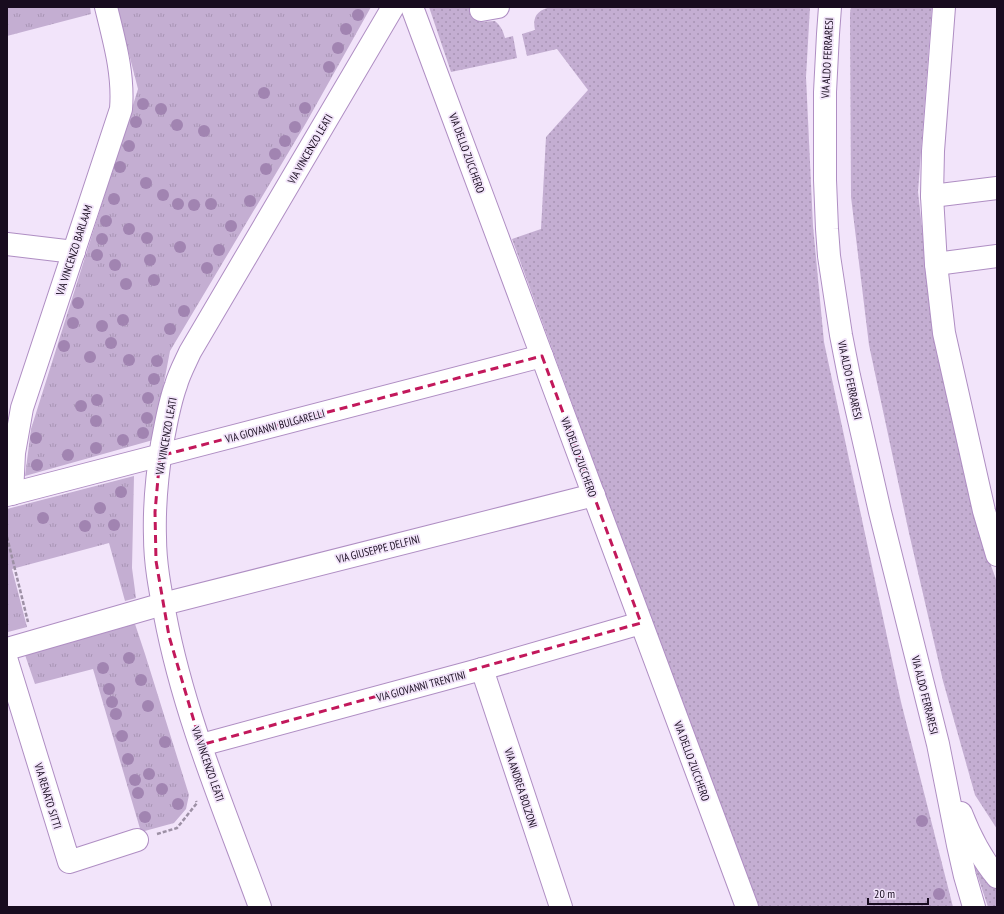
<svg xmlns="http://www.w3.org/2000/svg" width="1004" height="914" font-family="'PT Sans Narrow',sans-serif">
<defs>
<pattern id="grass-dots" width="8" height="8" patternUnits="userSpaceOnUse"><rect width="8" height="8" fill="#c4aed2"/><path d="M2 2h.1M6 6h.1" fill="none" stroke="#a894b4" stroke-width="1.8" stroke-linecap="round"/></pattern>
<pattern id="park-tufts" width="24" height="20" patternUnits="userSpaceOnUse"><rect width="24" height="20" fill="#c4aed2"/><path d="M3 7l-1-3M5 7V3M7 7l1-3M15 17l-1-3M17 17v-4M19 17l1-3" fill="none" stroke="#a894b4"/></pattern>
</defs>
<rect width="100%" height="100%" fill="#f2e4fa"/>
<g fill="url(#grass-dots)">
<path d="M 429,7 L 476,7 L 479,22 L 495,21 C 501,26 503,31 505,38 L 513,36 L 517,58 L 451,72 Z"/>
<path d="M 551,7 L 810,7 L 806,77 L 813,226 L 824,342 L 901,702 L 953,907 L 756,907 L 512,239 L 541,229 L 546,137 L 588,90 L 557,49 L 527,56 L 522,34 L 535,30 C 532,16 538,10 551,7 Z"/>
<path d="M 851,7 L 932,7 L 918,192 L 934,335 L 978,530 L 997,582 L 997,829 L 975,795 L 943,681 L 909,533 L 869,345 L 851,197 L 850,13 Z"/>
<path d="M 971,856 L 997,888 L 997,907 L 988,907 Z"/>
</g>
<g fill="url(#park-tufts)">
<path d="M 7,7 L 90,7 L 91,14 L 7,36 Z"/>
<path d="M 117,7 L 371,7 L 306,123 L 170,351 L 153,440 L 25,476 L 31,429 L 138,89 Z"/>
<path d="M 134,476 L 132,568 L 136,598 L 125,601 L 109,543 L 12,569 L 27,627 L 8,632 L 7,509 Z"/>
<path d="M 135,624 L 145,654 L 189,795 L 186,809 L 174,823 L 141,832 L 93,669 L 35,684 L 25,655 Z"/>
</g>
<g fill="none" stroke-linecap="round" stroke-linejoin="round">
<defs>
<g id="minor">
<path d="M 412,7 L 747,907"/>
<path d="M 944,7 L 933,151 L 932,196 L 936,264 L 944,333 L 984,511 L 997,555"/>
<path d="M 481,10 L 498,7"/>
<path d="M 932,196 L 997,188"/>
<path d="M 7,244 L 74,252"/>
<path d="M 936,264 L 997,256"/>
<path d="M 12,494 L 14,453 L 22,408 L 121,109 C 124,74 114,40 106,7"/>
<path d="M 7,495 L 542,356"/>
<path d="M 7,649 L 163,604 L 594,495"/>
<path d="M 7,661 L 69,862 L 137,840"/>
<path d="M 482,669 L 561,907"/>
<path d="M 201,745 L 482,669 L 641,623"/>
<path d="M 260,907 C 225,811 184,716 165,615 C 160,589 155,563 155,537 C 154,506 157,475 162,444 C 166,424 169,404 176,385 C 179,374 185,363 190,352 L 393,7"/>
</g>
<g id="major">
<path d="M 830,7 L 828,34 L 825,92 L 825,180 L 827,229 L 829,256 L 841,335 L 849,376 L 880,512 L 938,744 L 958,845 L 965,876 L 974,907"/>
<path d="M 961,813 C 970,836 981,858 997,877"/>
</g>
</defs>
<use href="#minor" stroke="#af8ec3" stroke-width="24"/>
<use href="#major" stroke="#af8ec3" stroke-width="24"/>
<g stroke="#9d90a5" stroke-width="2.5" stroke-dasharray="4 2" stroke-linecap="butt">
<path d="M 7,537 L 28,622"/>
<path d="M 157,834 L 177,828 L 197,803 L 196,801"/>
</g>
<use href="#minor" stroke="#fff" stroke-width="22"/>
<use href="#major" stroke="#fff" stroke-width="22"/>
</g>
<g fill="#a184b1">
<circle cx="358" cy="15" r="6"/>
<circle cx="346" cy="29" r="6"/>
<circle cx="338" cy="48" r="6"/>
<circle cx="329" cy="67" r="6"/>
<circle cx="264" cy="93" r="6"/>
<circle cx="143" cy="104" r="6"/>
<circle cx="305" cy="108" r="6"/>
<circle cx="161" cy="109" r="6"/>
<circle cx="136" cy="122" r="6"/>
<circle cx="177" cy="125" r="6"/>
<circle cx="295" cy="127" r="6"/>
<circle cx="204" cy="131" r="6"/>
<circle cx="285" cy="141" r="6"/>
<circle cx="129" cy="146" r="6"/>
<circle cx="275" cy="154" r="6"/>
<circle cx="120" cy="167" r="6"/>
<circle cx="266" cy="169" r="6"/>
<circle cx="146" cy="183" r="6"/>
<circle cx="163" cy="195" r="6"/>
<circle cx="114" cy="199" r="6"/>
<circle cx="250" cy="201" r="6"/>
<circle cx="178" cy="204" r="6"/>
<circle cx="211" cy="204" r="6"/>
<circle cx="194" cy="205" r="6"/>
<circle cx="106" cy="221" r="6"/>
<circle cx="231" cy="226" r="6"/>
<circle cx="129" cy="229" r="6"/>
<circle cx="147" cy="238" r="6"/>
<circle cx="102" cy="239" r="6"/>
<circle cx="180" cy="247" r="6"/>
<circle cx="219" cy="250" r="6"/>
<circle cx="97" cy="255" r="6"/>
<circle cx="150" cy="260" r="6"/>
<circle cx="115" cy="265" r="6"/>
<circle cx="207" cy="268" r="6"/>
<circle cx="154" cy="280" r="6"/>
<circle cx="126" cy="284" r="6"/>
<circle cx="78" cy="303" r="6"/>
<circle cx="184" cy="311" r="6"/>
<circle cx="123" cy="320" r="6"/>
<circle cx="73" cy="323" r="6"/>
<circle cx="102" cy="326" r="6"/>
<circle cx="170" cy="329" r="6"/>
<circle cx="111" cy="343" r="6"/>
<circle cx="64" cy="346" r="6"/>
<circle cx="90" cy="357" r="6"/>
<circle cx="129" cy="360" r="6"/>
<circle cx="157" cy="361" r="6"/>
<circle cx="154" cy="379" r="6"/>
<circle cx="148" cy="398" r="6"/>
<circle cx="97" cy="400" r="6"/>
<circle cx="81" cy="406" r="6"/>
<circle cx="147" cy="418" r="6"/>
<circle cx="96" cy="421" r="6"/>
<circle cx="143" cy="433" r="6"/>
<circle cx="36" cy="438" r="6"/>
<circle cx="123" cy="440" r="6"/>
<circle cx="96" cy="448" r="6"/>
<circle cx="68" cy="455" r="6"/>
<circle cx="37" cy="465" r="6"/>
<circle cx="121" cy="492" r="6"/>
<circle cx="100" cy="508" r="6"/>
<circle cx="43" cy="518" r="6"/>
<circle cx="114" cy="525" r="6"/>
<circle cx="85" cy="526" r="6"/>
<circle cx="129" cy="658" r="6"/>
<circle cx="103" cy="668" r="6"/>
<circle cx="141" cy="680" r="6"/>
<circle cx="109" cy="689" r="6"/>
<circle cx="112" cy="702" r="6"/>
<circle cx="148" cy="706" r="6"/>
<circle cx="116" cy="714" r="6"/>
<circle cx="122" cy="736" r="6"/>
<circle cx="165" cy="742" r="6"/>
<circle cx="128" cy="759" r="6"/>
<circle cx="149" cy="774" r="6"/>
<circle cx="135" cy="780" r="6"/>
<circle cx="162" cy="789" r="6"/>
<circle cx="138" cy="793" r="6"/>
<circle cx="178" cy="804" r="6"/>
<circle cx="145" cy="817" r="6"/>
<circle cx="922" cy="821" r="6"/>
<circle cx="939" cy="894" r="6"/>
</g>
<path fill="none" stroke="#c2185b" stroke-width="3" stroke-dasharray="8 5" stroke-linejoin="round" d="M 542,356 L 641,623 L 201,745 L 169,636 L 156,561 L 155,512 L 160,456 Z"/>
<g text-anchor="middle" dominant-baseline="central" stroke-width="3.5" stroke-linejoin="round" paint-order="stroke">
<g font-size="11" fill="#180c1f" stroke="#f2e4fa">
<text transform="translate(827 58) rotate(-87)">VIA ALDO FERRARESI</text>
<text transform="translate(310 149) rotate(-60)">VIA VINCENZO LEATI</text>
<text transform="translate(467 153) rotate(70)">VIA DELLO ZUCCHERO</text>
<text transform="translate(74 250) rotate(-72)">VIA VINCENZO BARLAAM</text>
<text transform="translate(850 380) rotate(78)">VIA ALDO FERRARESI</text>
<text transform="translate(275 426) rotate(-15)">VIA GIOVANNI BULGARELLI</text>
<text transform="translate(166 436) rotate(-80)">VIA VINCENZO LEATI</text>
<text transform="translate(579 457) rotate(70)">VIA DELLO ZUCCHERO</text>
<text transform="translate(378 549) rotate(-14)">VIA GIUSEPPE DELFINI</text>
<text transform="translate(421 686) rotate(-15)">VIA GIOVANNI TRENTINI</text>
<text transform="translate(925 695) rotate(76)">VIA ALDO FERRARESI</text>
<text transform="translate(692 761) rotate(70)">VIA DELLO ZUCCHERO</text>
<text transform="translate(208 764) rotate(71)">VIA VINCENZO LEATI</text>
<text transform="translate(521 788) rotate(72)">VIA ANDREA BOLZONI</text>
<text transform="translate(48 796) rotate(73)">VIA RENATO SITTI</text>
</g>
</g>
<rect width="1004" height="914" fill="none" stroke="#180c1f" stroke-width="16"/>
<path d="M868 898v6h60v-6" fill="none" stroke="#180c1f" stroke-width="2"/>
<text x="874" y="898" font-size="12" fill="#180c1f" stroke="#f2e4fa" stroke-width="3" paint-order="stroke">20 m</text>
</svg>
